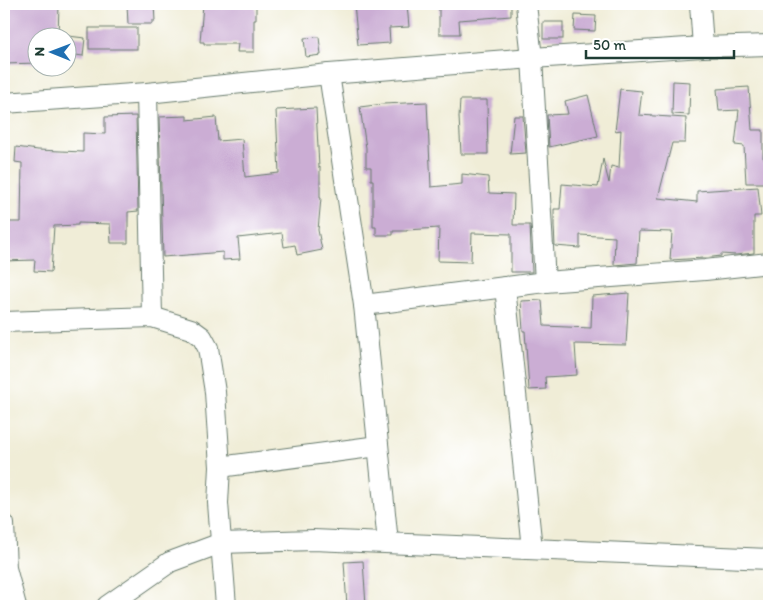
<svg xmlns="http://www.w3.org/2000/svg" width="773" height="610" font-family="Itim,sans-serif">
<rect width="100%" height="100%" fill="#fff"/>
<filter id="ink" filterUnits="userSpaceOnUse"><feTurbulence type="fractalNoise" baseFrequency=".02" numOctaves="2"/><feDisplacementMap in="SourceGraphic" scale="10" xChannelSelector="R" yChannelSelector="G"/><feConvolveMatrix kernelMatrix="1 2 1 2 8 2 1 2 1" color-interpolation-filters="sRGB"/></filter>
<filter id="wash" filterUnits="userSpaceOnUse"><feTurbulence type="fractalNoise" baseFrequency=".0096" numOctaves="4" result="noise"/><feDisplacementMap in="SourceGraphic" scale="20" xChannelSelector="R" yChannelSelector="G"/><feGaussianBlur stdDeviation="1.12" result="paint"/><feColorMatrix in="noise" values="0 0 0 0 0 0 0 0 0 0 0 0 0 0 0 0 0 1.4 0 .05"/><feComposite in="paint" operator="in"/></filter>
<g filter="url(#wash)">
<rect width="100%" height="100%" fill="#f0edd7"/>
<g id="blocks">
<g fill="#cbadd4">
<path d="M 4,4 L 59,4 L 58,38 L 38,38 L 38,63 L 4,64 L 4,47 L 6,46 L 4,29 Z"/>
<path d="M 127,4 L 154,4 L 155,21 L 152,21 L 152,24 L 128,24 Z"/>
<path d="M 203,4 L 256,4 L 256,20 L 254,20 L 254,52 L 237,52 L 238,44 L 204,44 L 204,42 L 200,42 Z"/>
<path d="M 354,4 L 407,4 L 409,27 L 389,28 L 390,43 L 358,45 Z"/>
<path d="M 439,4 L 511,4 L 511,16 L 459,20 L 460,34 L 439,34 Z"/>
<path d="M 575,15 L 596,16 L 595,31 L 574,30 Z"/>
<rect x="543" y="22" width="20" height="17"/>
<rect x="89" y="28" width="48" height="21"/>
<path d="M 68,36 L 85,38 L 83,56 L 68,54 Z"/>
<path d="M 319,37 L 321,55 L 306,57 L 304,38 Z"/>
<path d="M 673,81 L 690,82 L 689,115 L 672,114 Z"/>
<path d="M 749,87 L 752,130 L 763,130 L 763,158 L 769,158 L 769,183 L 746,183 L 744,146 L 735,145 L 739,110 L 719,111 L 717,89 Z"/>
<path d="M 620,89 L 642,91 L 639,115 L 686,118 L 685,143 L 672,143 L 658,198 L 697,202 L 697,191 L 758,187 L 761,216 L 754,216 L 754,253 L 736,255 L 721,254 L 721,256 L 704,258 L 670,260 L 672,232 L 639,231 L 637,263 L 614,265 L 615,237 L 580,235 L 580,248 L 555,246 L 554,225 L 554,209 L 560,209 L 562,184 L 598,187 L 603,159 L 609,183 L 611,166 L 619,168 L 621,130 L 615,131 Z"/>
<path d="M 588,95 L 598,136 L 549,147 L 547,115 L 568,114 L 565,101 Z"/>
<path d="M 460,100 L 487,100 L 488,154 L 461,154 L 459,117 Z"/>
<path d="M 427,102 L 431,187 L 462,184 L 462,174 L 488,177 L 489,193 L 514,194 L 513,225 L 530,225 L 532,272 L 511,272 L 511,234 L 472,233 L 471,262 L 438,261 L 439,228 L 407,230 L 407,231 L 393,231 L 393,235 L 376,235 L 376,227 L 373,227 L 373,180 L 371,180 L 371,167 L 366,167 L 366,148 L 360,107 L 383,104 Z"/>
<path d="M 316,108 L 319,168 L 320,167 L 320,198 L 321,198 L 318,230 L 322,250 L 297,255 L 295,245 L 284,247 L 282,233 L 238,238 L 240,259 L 223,260 L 223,252 L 163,257 L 159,117 L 187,116 L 187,120 L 216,117 L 218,141 L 242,139 L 245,177 L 279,173 L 276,110 Z"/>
<path d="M 136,116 L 138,211 L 128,212 L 128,243 L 111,243 L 110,224 L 78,223 L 78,225 L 54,226 L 51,272 L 34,271 L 35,260 L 4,261 L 4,222 L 21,222 L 22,163 L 15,162 L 16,147 L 38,150 L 83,152 L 83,133 L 105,134 L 105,117 Z"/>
<path d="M 514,116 L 523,116 L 526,153 L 510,154 Z"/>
<path d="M 629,293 L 626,345 L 575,344 L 577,375 L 545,377 L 546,389 L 529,390 L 525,331 L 523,331 L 521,301 L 542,300 L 544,326 L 591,328 L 592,296 Z"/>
<path d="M 363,561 L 366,606 L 347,606 L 344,562 Z"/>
</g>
</g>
</g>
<g filter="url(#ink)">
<use href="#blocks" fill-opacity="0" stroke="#687b6d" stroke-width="1"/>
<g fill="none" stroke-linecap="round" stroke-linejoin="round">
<defs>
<g id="minor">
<path d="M 526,4 L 532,58 L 545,282"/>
<path d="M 700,4 L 703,47"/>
<path d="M 329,74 L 364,305 L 388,543"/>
<path d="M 147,93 L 152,317"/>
<path d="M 4,103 L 147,93 L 329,74 L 532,58 L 703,47 L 769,45"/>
<path d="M 505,287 L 532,549"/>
<path d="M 364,305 L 545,282 L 705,270 L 769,263"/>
<path d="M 4,322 L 152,317 L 191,329 L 202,337 L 208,348 L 215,392 L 220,467 L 218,503 L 226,606"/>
<path d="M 220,467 L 378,446"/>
<path d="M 4,524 L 6,568 L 16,606"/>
<path d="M 107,606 L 170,562 L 221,543 L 313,540 L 769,559"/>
</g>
</defs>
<use href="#minor" stroke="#687b6d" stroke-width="22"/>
<use href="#minor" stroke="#fff" stroke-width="20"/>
</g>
</g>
<rect width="773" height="610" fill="none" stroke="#fff" stroke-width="20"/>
<g transform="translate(52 52) rotate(271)"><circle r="24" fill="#ffffff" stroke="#a5b1ae"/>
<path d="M0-4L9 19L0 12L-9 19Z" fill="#1f6fb2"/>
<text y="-8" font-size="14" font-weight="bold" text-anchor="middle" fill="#1f3d34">N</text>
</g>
<path d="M586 50v8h148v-8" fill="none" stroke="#1f3d34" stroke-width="2.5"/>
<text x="593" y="50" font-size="15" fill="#1f3d34" stroke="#ffffff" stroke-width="4" paint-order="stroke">50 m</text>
</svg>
